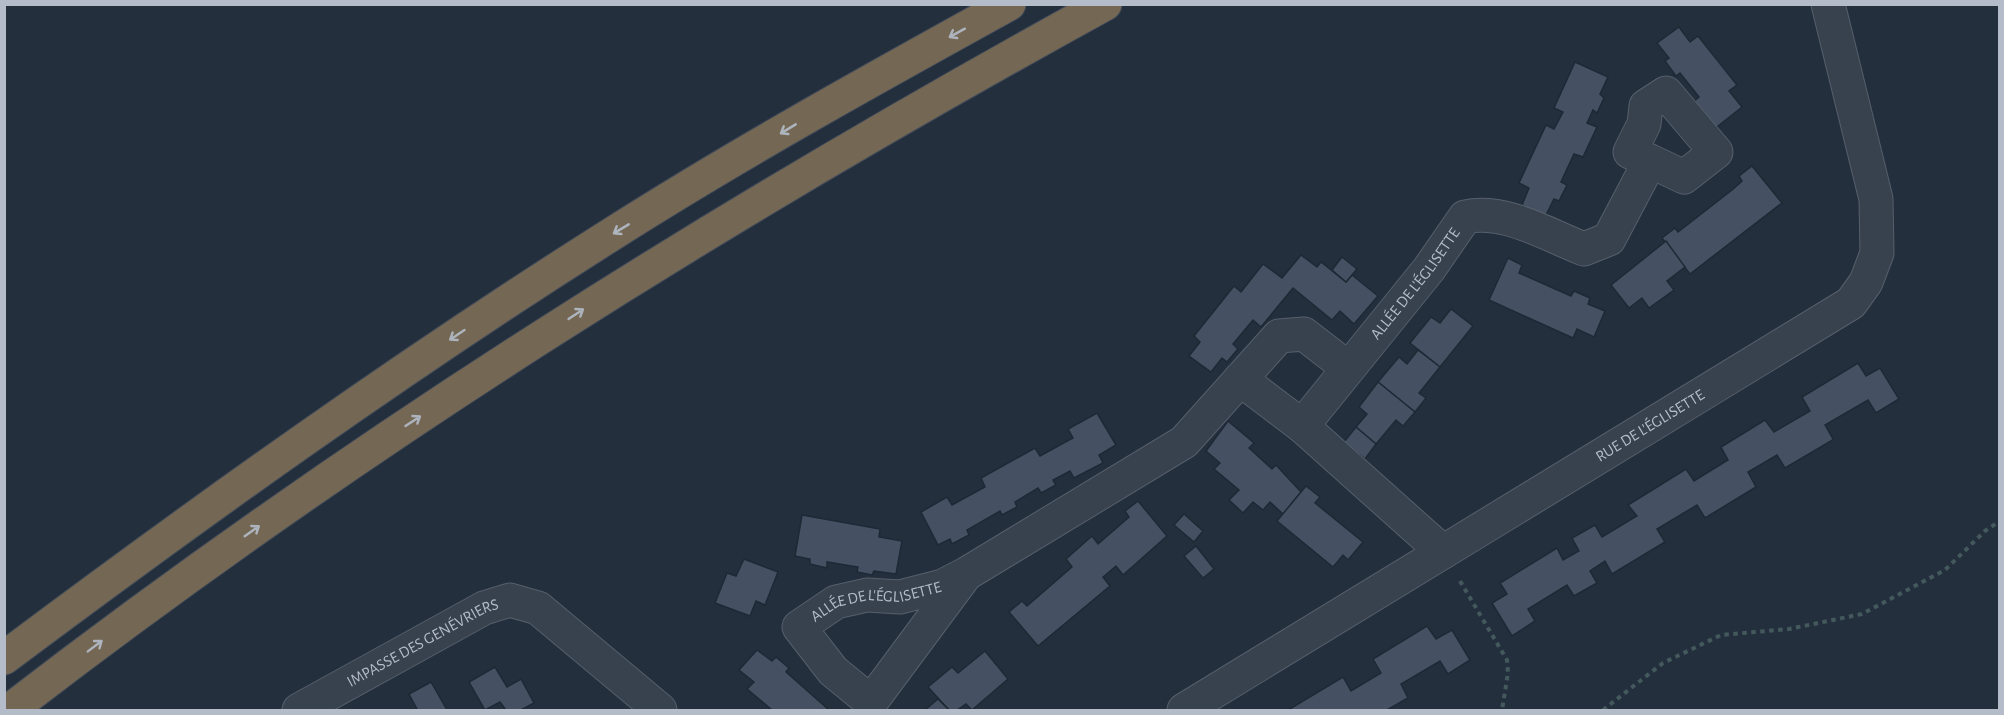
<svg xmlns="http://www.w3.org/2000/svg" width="2004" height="715" font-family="'Alegreya Sans',sans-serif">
<rect width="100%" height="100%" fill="#242f3e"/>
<g fill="#455162" stroke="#1f2835" stroke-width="1.5">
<path d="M 1679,27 L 1690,42 L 1698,36 L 1737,85 L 1729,91 L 1742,107 L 1713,130 L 1692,103 L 1699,97 L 1680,73 L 1676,76 L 1665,61 L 1669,58 L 1657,43 Z"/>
<path d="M 1575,62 L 1608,77 L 1600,94 L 1604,98 L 1597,113 L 1593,110 L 1587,123 L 1597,127 L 1583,157 L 1574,154 L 1561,182 L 1567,185 L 1559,201 L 1554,199 L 1545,217 L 1522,205 L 1529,188 L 1519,183 L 1546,125 L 1554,129 L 1563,112 L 1554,108 Z"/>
<path d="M 1752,166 L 1782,203 L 1690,274 L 1662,238 L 1675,228 L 1678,232 L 1732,190 L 1742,181 L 1739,176 Z"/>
<path d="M 1666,241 L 1685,267 L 1667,281 L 1674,290 L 1649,308 L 1642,298 L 1629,308 L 1611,285 Z"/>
<path d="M 1301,255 L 1317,267 L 1321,262 L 1346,282 L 1352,275 L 1378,296 L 1354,324 L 1340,311 L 1332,320 L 1293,288 L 1261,327 L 1253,320 L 1233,344 L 1238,349 L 1227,362 L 1222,358 L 1211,372 L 1189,356 L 1200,342 L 1194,336 L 1234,286 L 1241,292 L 1263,264 L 1282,278 Z"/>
<path d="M 1342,257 L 1357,269 L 1346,282 L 1332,270 Z"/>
<path d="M 1508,258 L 1522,265 L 1519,273 L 1571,296 L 1574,291 L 1590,298 L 1588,304 L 1605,311 L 1594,337 L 1577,329 L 1573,338 L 1489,300 Z"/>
<path d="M 1451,309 L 1473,326 L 1440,367 L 1410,343 L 1431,317 L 1440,323 Z"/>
<path d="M 1418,350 L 1440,367 L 1419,393 L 1426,398 L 1415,412 L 1378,382 L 1399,357 L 1407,364 Z"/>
<path d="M 1858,363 L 1866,376 L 1880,368 L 1899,399 L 1876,413 L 1868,400 L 1825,425 L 1833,439 L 1831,441 L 1785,468 L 1777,455 L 1748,472 L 1756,487 L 1705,518 L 1697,505 L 1657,529 L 1665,542 L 1612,574 L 1605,561 L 1590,571 L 1597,583 L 1574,596 L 1567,585 L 1528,609 L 1535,621 L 1512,636 L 1492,603 L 1507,594 L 1500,583 L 1557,548 L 1563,560 L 1579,551 L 1572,538 L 1595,525 L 1602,537 L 1635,517 L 1637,516 L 1628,505 L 1686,469 L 1694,481 L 1728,460 L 1721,447 L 1765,420 L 1774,432 L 1810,411 L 1802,397 Z"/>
<path d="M 1378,382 L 1415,412 L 1403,426 L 1396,420 L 1376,444 L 1356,427 L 1367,414 L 1359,407 Z"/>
<path d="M 1097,413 L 1116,445 L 1099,455 L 1103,463 L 1074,478 L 1070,471 L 1053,480 L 1056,485 L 1041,493 L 1038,488 L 1015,502 L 1017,507 L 1002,515 L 1000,511 L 967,530 L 969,535 L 952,544 L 950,539 L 938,545 L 921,512 L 947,497 L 952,505 L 985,487 L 981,478 L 1035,448 L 1040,456 L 1073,438 L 1068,429 Z"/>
<path d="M 1228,421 L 1254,443 L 1249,448 L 1272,469 L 1276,465 L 1301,492 L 1283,514 L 1270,502 L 1263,510 L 1253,502 L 1243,513 L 1229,500 L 1239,490 L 1214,469 L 1220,463 L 1206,451 Z"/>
<path d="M 1356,427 L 1376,444 L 1365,459 L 1344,442 Z"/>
<path d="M 1306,486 L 1320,497 L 1315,503 L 1363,542 L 1348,560 L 1343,555 L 1333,567 L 1277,521 Z"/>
<path d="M 1138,501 L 1167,536 L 1123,575 L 1116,566 L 1103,577 L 1110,586 L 1038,646 L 1009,612 L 1022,601 L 1027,606 L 1072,567 L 1066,559 L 1092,536 L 1098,544 L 1129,517 L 1125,511 Z"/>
<path d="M 1184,514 L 1203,531 L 1194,542 L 1174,525 Z"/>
<path d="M 802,515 L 880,529 L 879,537 L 902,541 L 896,574 L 874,571 L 872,575 L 857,572 L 858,567 L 827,562 L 827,568 L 810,564 L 810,559 L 795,556 Z"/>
<path d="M 1196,546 L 1214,569 L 1203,578 L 1184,556 Z"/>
<path d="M 744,559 L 778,572 L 765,605 L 756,601 L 750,616 L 715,603 L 727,573 L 736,576 Z"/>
<path d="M 1427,626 L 1436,639 L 1452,630 L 1470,660 L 1448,674 L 1440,661 L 1401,684 L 1408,698 L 1387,710 L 1288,710 L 1343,677 L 1351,691 L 1381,673 L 1373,659 Z"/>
<path d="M 757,650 L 772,661 L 776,657 L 789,668 L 786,672 L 829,710 L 772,710 L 747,689 L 754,682 L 739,670 Z"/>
<path d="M 985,651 L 1008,679 L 972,710 L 966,704 L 957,710 L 949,710 L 928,687 L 952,667 L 958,673 Z"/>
<path d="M 495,667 L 507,687 L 521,679 L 534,703 L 521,710 L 506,710 L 500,702 L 485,710 L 469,682 Z"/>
<path d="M 431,682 L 447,710 L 414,710 L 417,709 L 409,694 Z"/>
<path d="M 938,699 L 949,710 L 925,710 Z"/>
</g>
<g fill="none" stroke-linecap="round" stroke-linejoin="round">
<defs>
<g id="street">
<path d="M 1240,379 L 1302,426 L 1443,552"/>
<path id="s1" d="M 1302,426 L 1429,269 L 1465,217 C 1504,208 1548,235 1584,249 L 1609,239 L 1650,161 L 1630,152 L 1644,124 L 1646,106 L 1666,93 L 1716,152 L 1684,177 L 1650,161"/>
<path id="s2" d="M 966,574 L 871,702 L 833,671 L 799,627 L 836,602 L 867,595 L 900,597 L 943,586 L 966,574 L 1184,442 L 1279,336 L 1304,334 L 1348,368"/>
<path id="s3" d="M 299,710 L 484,608 L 510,600 L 538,608 L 660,710"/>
<path id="s4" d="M 1184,710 L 1851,303 L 1866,282 L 1877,253 L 1876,199 L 1828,4"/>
</g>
<g id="highway">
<path d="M 4,658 C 202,510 403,366 612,234 C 741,152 875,78 1009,4"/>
<path d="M 10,710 C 356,443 722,214 1105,4"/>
</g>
</defs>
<use href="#street" stroke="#565f6c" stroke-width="35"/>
<use href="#highway" stroke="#434c59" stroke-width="35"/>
<g stroke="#44595c" stroke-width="4" stroke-dasharray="4.5 4.5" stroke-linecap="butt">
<path d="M 1460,581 L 1507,660 L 1508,673 L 1502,710"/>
<path d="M 1603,710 L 1663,663 L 1721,635 L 1789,629 L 1862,614 L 1945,570 L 1985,531 L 2000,521"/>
</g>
<use href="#street" stroke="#38414e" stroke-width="33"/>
<use href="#highway" stroke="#746855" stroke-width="33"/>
</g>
<defs><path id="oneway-shaft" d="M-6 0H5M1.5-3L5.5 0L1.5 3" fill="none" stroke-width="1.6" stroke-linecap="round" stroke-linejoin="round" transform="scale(1.5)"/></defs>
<g stroke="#aeb4bd">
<use href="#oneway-shaft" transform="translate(957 33) rotate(151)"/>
<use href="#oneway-shaft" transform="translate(788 129) rotate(149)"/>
<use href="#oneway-shaft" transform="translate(621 229) rotate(149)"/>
<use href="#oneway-shaft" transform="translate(576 314) rotate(-33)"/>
<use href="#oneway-shaft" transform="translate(457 335) rotate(146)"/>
<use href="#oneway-shaft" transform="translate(413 421) rotate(-33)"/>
<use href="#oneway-shaft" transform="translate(252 531) rotate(-35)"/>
<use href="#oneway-shaft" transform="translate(95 646) rotate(-37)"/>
</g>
<g text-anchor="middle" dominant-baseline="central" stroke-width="6" stroke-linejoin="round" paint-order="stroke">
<g font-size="16" fill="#b4bcc9" stroke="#1d2633">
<text stroke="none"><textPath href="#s1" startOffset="182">ALLÉE DE L'ÉGLISETTE</textPath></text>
<text stroke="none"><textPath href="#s4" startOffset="546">RUE DE L'ÉGLISETTE</textPath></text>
<text stroke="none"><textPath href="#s2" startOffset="348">ALLÉE DE L'ÉGLISETTE</textPath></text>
<text stroke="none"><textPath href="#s3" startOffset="141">IMPASSE DES GENÉVRIERS</textPath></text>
</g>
</g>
<rect width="2004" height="715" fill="none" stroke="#b4bcc9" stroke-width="12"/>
</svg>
